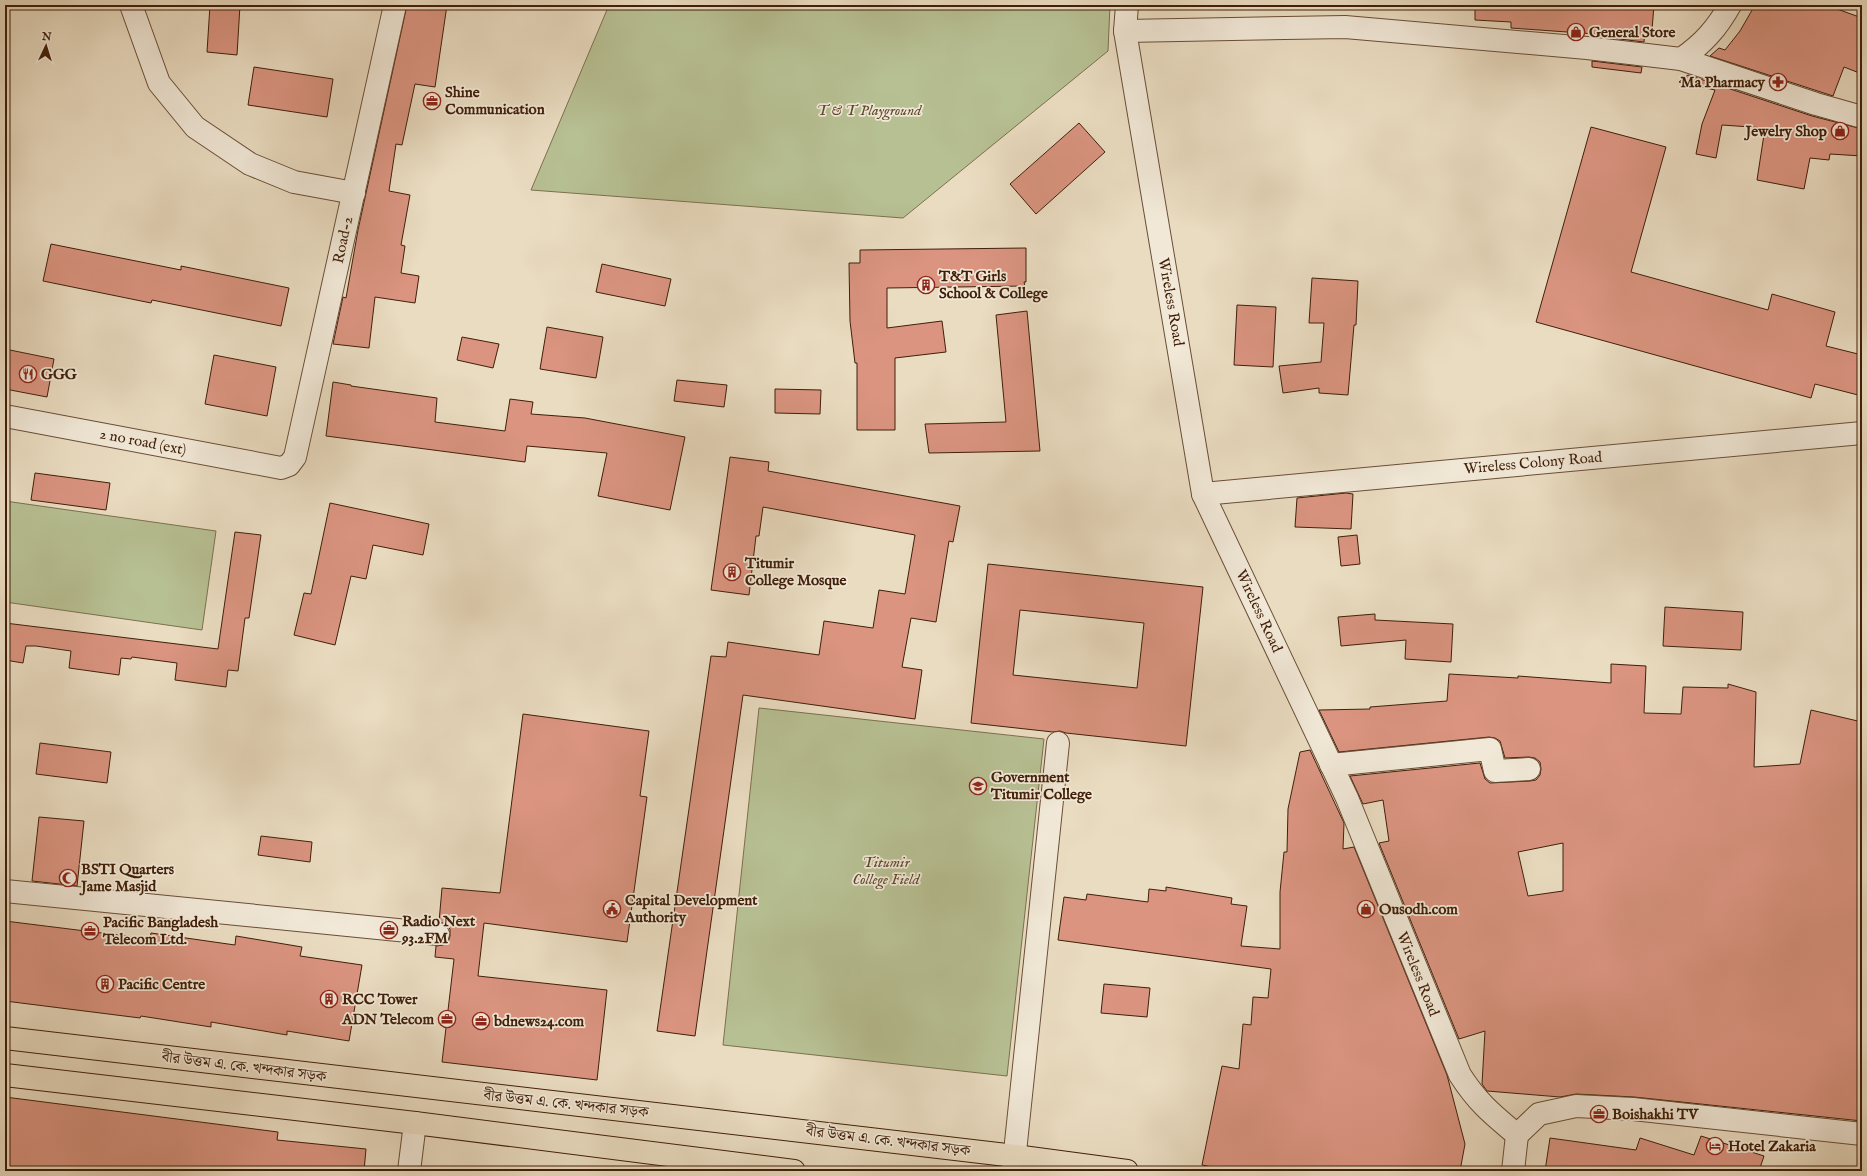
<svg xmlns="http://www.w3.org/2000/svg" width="1867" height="1176" font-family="'IM FELL English','Noto Serif Bengali',serif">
<rect width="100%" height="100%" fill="#eadcc1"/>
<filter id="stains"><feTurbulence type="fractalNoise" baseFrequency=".005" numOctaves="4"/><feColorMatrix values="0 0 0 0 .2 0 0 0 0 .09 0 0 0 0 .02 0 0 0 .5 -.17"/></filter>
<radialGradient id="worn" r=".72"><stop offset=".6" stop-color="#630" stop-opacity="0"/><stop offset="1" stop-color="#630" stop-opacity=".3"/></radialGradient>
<g fill="#b7c093" stroke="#7c704e">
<path d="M 609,5 L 1110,5 L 1108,51 L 903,218 L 531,190 Z"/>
<path d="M 5,501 L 216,531 L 202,630 L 5,602 Z"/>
<path d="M 759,708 L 1044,739 L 1007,1076 L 723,1045 Z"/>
</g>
<g fill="#da9480" stroke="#401f09" fill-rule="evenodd">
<path d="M 210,5 L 240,5 L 237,55 L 207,52 Z"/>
<path d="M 407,5 L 447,5 L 435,87 L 415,84 L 402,145 L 396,144 L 389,191 L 410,195 L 401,245 L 405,246 L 401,273 L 419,276 L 415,303 L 375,297 L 369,348 L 333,344 L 343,297 L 346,298 L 358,230 Z"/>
<path d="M 1475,5 L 1654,5 L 1652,30 L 1645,30 L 1644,42 L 1595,36 L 1595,34 L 1511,28 L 1511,22 L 1475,20 Z"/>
<path d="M 1755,5 L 1826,5 L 1862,18 L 1862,74 L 1844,67 L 1833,96 L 1710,56 L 1719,48 L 1725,50 L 1740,31 Z"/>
<path d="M 1592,61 L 1642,67 L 1641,73 L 1592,67 Z"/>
<path d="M 254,67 L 333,79 L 327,117 L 248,105 Z"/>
<path d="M 1688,75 L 1812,116 L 1862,129 L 1862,156 L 1830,154 L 1829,160 L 1810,158 L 1804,189 L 1757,180 L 1765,128 L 1722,125 L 1716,158 L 1696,154 L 1702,124 L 1715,90 L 1679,82 Z"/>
<path d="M 1079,123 L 1105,152 L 1036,214 L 1010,184 Z"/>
<path d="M 1591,127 L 1666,147 L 1631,272 L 1768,310 L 1772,294 L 1835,312 L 1826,346 L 1862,355 L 1862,396 L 1815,384 L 1811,398 L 1536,322 Z"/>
<path d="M 51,244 L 181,270 L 181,266 L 289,288 L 281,326 L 152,300 L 151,303 L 43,281 Z"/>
<path d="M 1026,248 L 1026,282 L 1024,282 L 1025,286 L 887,288 L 887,328 L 942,321 L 946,352 L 895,358 L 895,430 L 857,430 L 857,363 L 855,363 L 850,321 L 849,263 L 860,263 L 860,250 Z"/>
<path d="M 602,264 L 671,279 L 665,306 L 596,292 Z"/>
<path d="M 1312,278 L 1358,281 L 1356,325 L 1354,325 L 1348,395 L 1319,393 L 1319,388 L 1283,393 L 1279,366 L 1321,362 L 1324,323 L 1309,323 Z"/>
<path d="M 1237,305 L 1276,307 L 1273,367 L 1234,365 Z"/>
<path d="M 1027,311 L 1040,451 L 929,453 L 925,424 L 1006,422 L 996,315 Z"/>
<path d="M 547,327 L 603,337 L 596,378 L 540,369 Z"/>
<path d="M 462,337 L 499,344 L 493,368 L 457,360 Z"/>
<path d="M 5,349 L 54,359 L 47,397 L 5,389 Z"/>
<path d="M 214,355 L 276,367 L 267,416 L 205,404 Z"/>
<path d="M 677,380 L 727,385 L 724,407 L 674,401 Z"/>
<path d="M 333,382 L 351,385 L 351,386 L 437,398 L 435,422 L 505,431 L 510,399 L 533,402 L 531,414 L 585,418 L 685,437 L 670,510 L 598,496 L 607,453 L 527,446 L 525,462 L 326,436 Z"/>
<path d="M 775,389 L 821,390 L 820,414 L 775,413 Z"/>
<path d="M 730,457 L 769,462 L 768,471 L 960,506 L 953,542 L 949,541 L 936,622 L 911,618 L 902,667 L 922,670 L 915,719 L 743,695 L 695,1036 L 657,1031 L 711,656 L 726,657 L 728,642 L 819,655 L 824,621 L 873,628 L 879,590 L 905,594 L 915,535 L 763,507 L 759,536 L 756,536 L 749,595 L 711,590 Z"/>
<path d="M 35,473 L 110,483 L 106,510 L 31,500 Z"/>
<path d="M 1346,493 L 1353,494 L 1351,529 L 1295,527 L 1297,498 Z"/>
<path d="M 330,503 L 429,524 L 423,555 L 373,545 L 366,579 L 351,576 L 335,645 L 294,635 L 304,593 L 311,594 Z"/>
<path d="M 235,532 L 261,535 L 249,618 L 245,618 L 238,671 L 228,670 L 226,687 L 175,680 L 177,663 L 132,657 L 131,659 L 121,658 L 119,675 L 69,668 L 71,651 L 36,646 L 26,646 L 23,663 L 5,660 L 5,623 L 218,649 Z"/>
<path d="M 1357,535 L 1360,564 L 1341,566 L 1338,537 Z"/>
<path d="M 988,564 L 1203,587 L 1186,746 L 1066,733 L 1060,731 L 1053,732 L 971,723 ZM 1020,610 L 1144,623 L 1137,688 L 1013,675 Z"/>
<path d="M 1665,607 L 1743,612 L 1741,650 L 1663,646 Z"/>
<path d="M 1375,614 L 1375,620 L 1453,624 L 1451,662 L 1405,659 L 1406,640 L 1341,646 L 1338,617 Z"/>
<path d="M 1611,664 L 1646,666 L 1644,713 L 1681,714 L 1683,687 L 1728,688 L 1728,684 L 1756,692 L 1754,767 L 1800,764 L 1811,710 L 1862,722 L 1862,1121 L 1634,1097 L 1576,1094 L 1560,1097 L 1487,1091 L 1482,1084 L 1485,1031 L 1459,1039 L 1379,843 L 1389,841 L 1383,800 L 1363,804 L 1350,776 L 1480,763 L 1485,779 L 1490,783 L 1530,781 L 1536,780 L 1540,775 L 1541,769 L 1540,762 L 1535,758 L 1529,757 L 1505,758 L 1500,741 L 1495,738 L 1489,737 L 1339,752 L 1319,710 L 1370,709 L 1370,707 L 1447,701 L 1449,674 L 1518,678 L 1518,676 L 1611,683 ZM 1563,843 L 1563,891 L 1528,896 L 1518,852 Z"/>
<path d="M 523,714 L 649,731 L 640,796 L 647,797 L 627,942 L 484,923 L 478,976 L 607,990 L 597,1080 L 442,1062 L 454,959 L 435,957 L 436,946 L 443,945 L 448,942 L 450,936 L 450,929 L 446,924 L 439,922 L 442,888 L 500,893 Z"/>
<path d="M 40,743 L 111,752 L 107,783 L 36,774 Z"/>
<path d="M 1310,750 L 1344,823 L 1343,849 L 1354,847 L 1447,1075 L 1465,1144 L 1460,1171 L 1232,1171 L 1202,1165 L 1222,1066 L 1239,1069 L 1243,1024 L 1251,1025 L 1253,997 L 1268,998 L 1271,969 L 1058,940 L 1064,897 L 1086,900 L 1087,894 L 1148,902 L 1149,889 L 1166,891 L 1166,887 L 1232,898 L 1231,904 L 1247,906 L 1241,946 L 1280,949 L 1280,892 L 1284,852 L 1287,852 L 1288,809 L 1300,752 Z"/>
<path d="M 39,817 L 84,821 L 77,886 L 32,881 Z"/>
<path d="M 261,836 L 312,842 L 310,862 L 258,855 Z"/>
<path d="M 5,921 L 150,939 L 151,933 L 235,945 L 236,936 L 302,947 L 300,956 L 362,965 L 349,1041 L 287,1031 L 287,1035 L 211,1022 L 211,1027 L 141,1016 L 140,1018 L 5,1001 Z"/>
<path d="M 1104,984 L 1150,988 L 1147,1017 L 1101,1013 Z"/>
<path d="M 5,1097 L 278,1132 L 277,1140 L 366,1149 L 364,1171 L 5,1171 Z"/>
<path d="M 1701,1136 L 1764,1156 L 1759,1171 L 1545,1171 L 1550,1138 L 1636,1150 L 1640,1138 L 1694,1155 Z"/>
</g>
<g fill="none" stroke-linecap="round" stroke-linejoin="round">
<defs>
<g id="minor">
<path d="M 131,5 L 159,83 L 195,127 L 250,164 L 294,182 L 354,193"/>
<path d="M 1127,5 L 1125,31 L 1203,494 L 1347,798 L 1460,1075 C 1478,1103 1492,1114 1517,1135 L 1513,1171"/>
<path d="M 1125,31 L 1345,27 L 1587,48 L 1681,59 C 1703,44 1717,28 1730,5"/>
<path d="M 1681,59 L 1816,104 L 1862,117"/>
<path d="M 5,416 L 281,468 L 289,465 L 295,457 L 395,5"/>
<path d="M 1203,494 L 1862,433"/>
<path d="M 1331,765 L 1490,749 L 1495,771 L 1529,769"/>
<path d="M 5,891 L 438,934"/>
<path d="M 1517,1135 L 1539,1114 L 1576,1106 L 1633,1109 L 1862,1134"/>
<path d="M 409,1171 L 415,1123"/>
<path d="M 1013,1171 L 1058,743"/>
</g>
<g id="major">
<path d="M 5,1038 L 1015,1156 L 1127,1171"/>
<path d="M 5,1075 L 415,1123 L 794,1171"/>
</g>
</defs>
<use href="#minor" stroke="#6a4e37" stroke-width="24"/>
<use href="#major" stroke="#401f09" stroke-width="24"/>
<use href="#minor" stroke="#f1e8d7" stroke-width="22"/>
<use href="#major" stroke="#eadcc1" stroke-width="22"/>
</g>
<defs>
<symbol id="shop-ring" viewBox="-11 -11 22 22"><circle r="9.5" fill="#f1e8d7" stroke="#8f2418" stroke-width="1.5"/><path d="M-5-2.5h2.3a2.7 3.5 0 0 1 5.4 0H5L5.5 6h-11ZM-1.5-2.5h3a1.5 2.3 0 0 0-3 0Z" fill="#8f2418"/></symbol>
<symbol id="pharmacy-ring" viewBox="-11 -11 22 22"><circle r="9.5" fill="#f1e8d7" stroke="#8f2418" stroke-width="1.5"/><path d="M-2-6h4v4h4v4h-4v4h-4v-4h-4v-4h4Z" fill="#8f2418"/></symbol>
<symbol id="office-ring" viewBox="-11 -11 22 22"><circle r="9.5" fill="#f1e8d7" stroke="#8f2418" stroke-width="1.5"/><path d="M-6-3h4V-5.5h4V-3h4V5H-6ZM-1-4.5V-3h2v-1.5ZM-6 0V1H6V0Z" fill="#8f2418"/></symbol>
<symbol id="building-ring" viewBox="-11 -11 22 22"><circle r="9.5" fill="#f1e8d7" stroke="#8f2418" stroke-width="1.5"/><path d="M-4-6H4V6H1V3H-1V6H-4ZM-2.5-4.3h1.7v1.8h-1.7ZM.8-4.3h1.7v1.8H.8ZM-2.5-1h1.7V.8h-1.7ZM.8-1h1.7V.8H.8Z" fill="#8f2418"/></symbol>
<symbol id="restaurant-ring" viewBox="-11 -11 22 22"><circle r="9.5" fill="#f1e8d7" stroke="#8f2418" stroke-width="1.5"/><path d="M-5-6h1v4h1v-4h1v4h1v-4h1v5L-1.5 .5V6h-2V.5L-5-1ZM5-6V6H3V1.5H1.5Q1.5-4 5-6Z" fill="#8f2418"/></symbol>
<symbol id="university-ring" viewBox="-11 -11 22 22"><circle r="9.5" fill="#f1e8d7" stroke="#8f2418" stroke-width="1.5"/><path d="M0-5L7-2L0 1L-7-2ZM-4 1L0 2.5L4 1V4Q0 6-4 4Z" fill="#8f2418"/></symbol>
<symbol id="mosque-ring" viewBox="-11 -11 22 22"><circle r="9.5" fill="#f1e8d7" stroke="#8f2418" stroke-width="1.5"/><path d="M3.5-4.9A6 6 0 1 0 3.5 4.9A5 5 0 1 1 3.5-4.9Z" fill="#8f2418"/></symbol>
<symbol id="civic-ring" viewBox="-11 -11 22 22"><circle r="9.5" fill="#f1e8d7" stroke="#8f2418" stroke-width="1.5"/><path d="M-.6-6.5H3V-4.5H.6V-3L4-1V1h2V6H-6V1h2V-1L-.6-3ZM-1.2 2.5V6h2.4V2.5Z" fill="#8f2418"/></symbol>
<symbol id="hotel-ring" viewBox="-11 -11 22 22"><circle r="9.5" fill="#f1e8d7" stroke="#8f2418" stroke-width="1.5"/><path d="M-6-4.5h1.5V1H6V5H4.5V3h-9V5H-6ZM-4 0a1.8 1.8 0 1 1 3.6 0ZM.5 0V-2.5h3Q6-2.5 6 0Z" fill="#8f2418"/></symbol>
</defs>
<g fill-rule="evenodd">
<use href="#shop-ring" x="1566" y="22" width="20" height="20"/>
<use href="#pharmacy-ring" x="1768" y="72" width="20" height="20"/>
<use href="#office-ring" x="422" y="91" width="20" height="20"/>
<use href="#shop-ring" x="1830" y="121" width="20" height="20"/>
<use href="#building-ring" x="916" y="275" width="20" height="20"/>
<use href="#restaurant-ring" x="18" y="364" width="20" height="20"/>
<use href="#building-ring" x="722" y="562" width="20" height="20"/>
<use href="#university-ring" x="968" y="776" width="20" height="20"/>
<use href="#mosque-ring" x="58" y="868" width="20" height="20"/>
<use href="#civic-ring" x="602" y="899" width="20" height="20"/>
<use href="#shop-ring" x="1356" y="899" width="20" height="20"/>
<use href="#office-ring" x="379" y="920" width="20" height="20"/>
<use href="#office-ring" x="80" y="921" width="20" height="20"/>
<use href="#building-ring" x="95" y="974" width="20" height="20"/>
<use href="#building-ring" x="319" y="989" width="20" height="20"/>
<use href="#office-ring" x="437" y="1009" width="20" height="20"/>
<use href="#office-ring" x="471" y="1011" width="20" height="20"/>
<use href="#office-ring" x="1589" y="1104" width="20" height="20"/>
<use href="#hotel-ring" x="1705" y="1136" width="20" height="20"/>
</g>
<g text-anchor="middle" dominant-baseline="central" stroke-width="3.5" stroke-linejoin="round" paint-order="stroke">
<g font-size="15" font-weight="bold" fill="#401f09" stroke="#f1e8d7" text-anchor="start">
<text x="1589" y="32">General Store</text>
<text x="1765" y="82" text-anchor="end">Ma Pharmacy</text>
<text x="445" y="92">Shine<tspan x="445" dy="17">Communication</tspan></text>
<text x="1827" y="131" text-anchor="end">Jewelry Shop</text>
<text x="939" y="276">T&amp;T Girls<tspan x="939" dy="17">School &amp; College</tspan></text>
<text x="41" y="374">GGG</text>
<text x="745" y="563">Titumir<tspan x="745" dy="17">College Mosque</tspan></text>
<text x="991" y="777">Government<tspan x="991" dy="17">Titumir College</tspan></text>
<text x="81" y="869">BSTI Quarters<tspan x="81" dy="17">Jame Masjid</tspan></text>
<text x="625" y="900">Capital Development<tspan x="625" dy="17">Authority</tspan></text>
<text x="1379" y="909">Ousodh.com</text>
<text x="402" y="921">Radio Next<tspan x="402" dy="17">93.2FM</tspan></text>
<text x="103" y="922">Pacific Bangladesh<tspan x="103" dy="17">Telecom Ltd.</tspan></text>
<text x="118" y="984">Pacific Centre</text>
<text x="342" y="999">RCC Tower</text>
<text x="434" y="1019" text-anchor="end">ADN Telecom</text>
<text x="494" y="1021">bdnews24.com</text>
<text x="1612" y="1114">Boishakhi TV</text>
<text x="1728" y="1146">Hotel Zakaria</text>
</g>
<g font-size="15" font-style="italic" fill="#5e472c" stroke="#f1e8d7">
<text x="869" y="110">T &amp; T Playground</text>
<text x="886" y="862">Titumir<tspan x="886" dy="17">College Field</tspan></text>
</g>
<g font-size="15" fill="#401f09" stroke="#f1e8d7">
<text transform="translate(343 240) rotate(-78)">Road-2</text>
<text transform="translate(1171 302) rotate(80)">Wireless Road</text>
<text transform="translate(143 442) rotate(11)">2 no road (ext)</text>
<text transform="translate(1533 463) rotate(-5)">Wireless Colony Road</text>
<text transform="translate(1259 611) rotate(65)">Wireless Road</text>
<text transform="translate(1418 974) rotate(68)">Wireless Road</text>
<text transform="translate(244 1067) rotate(7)">বীর উত্তম এ. কে. খন্দকার সড়ক</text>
<text transform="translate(566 1104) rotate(6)">বীর উত্তম এ. কে. খন্দকার সড়ক</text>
<text transform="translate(888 1141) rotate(7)">বীর উত্তম এ. কে. খন্দকার সড়ক</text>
</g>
</g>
<rect width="1867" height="1176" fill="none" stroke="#eadcc1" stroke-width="20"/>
<rect x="6" y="6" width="1855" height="1164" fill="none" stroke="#401f09" stroke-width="2"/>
<rect x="10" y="10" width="1847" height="1156" fill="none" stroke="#401f09"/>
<g transform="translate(46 46) rotate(4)" stroke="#f1e8d7" stroke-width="3" paint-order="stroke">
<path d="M0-3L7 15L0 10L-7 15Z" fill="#401f09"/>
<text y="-6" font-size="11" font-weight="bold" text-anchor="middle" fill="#401f09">N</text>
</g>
<rect width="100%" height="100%" filter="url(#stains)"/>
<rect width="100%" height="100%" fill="url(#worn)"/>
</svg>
